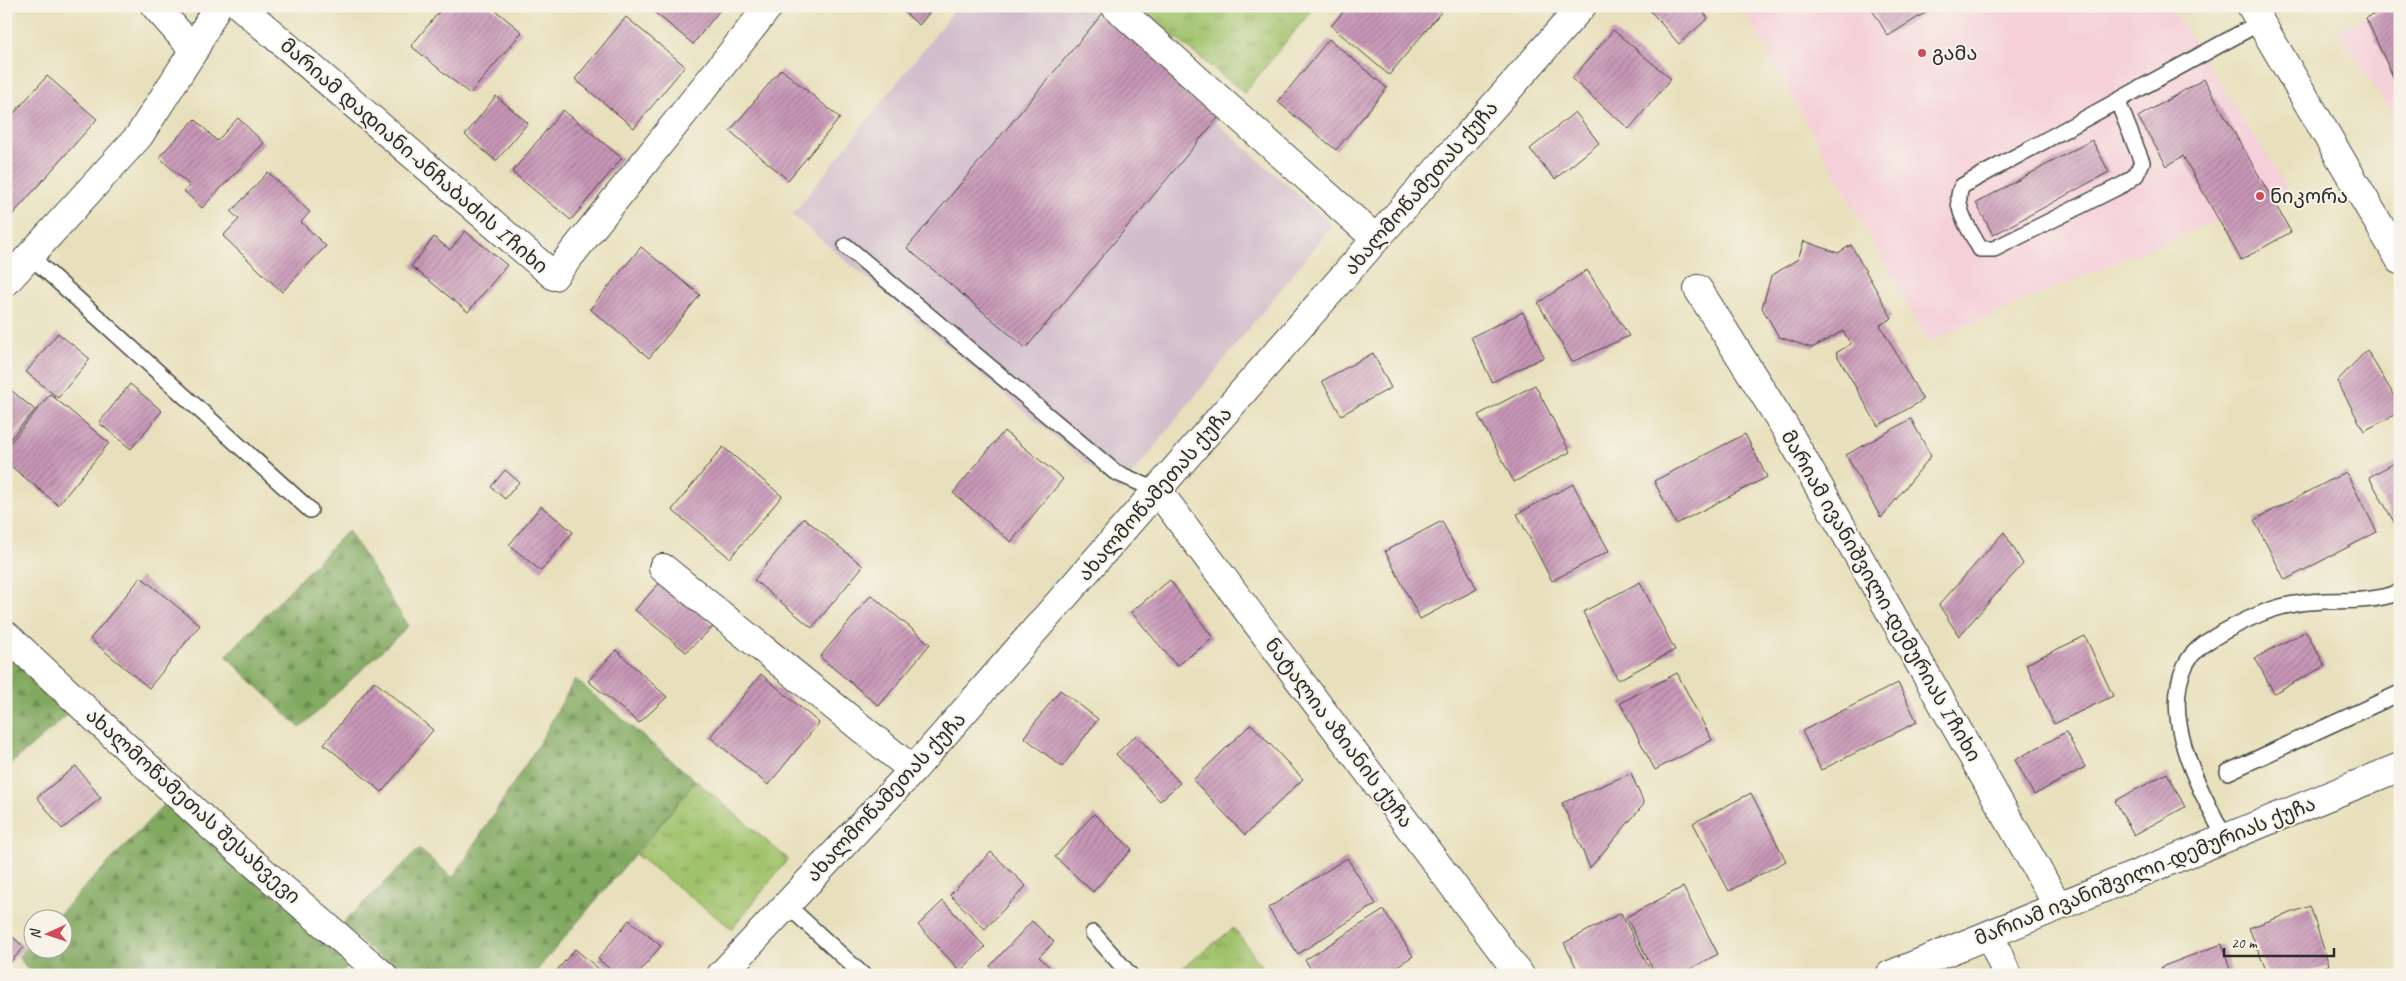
<svg xmlns="http://www.w3.org/2000/svg" width="2406" height="981" font-family="Caveat,'Noto Sans Georgian',sans-serif">
<defs>
<pattern id="grass-tufts" width="24" height="20" patternUnits="userSpaceOnUse" patternTransform="scale(1.25)"><rect width="24" height="20" fill="#a0c26b"/><path d="M3 7l-1-3M5 7V3M7 7l1-3M15 17l-1-3M17 17v-4M19 17l1-3" fill="none" stroke="#839e58"/></pattern>
<pattern id="forest-firs" width="22" height="20" patternUnits="userSpaceOnUse" patternTransform="scale(1.25)"><rect width="22" height="20" fill="#80a85f"/><path d="M5 1l3.5 6h-7zM16 11l3.5 6h-7z" fill="#69894f"/></pattern>
<pattern id="building-hatch" width="6" height="6" patternUnits="userSpaceOnUse" patternTransform="scale(1.25)"><rect width="6" height="6" fill="#c897b7"/><path d="M-1 1l2-2M0 6l6-6M5 7l2-2" fill="none" stroke="#a37b95"/></pattern>
</defs>
<rect width="100%" height="100%" fill="#f7f3e8"/>
<filter id="ink" filterUnits="userSpaceOnUse"><feTurbulence type="fractalNoise" baseFrequency=".02" numOctaves="2"/><feDisplacementMap in="SourceGraphic" scale="10" xChannelSelector="R" yChannelSelector="G"/><feConvolveMatrix kernelMatrix="1 2 1 2 8 2 1 2 1" color-interpolation-filters="sRGB"/></filter>
<filter id="wash" filterUnits="userSpaceOnUse"><feTurbulence type="fractalNoise" baseFrequency=".0096" numOctaves="4" result="noise"/><feDisplacementMap in="SourceGraphic" scale="20" xChannelSelector="R" yChannelSelector="G"/><feGaussianBlur stdDeviation="1.12" result="paint"/><feColorMatrix in="noise" values="0 0 0 0 0 0 0 0 0 0 0 0 0 0 0 0 0 1.4 0 .05"/><feComposite in="paint" operator="in"/></filter>
<g filter="url(#wash)">
<rect width="100%" height="100%" fill="#e8e0bc"/>
<g fill="#f5cfd9">
<path d="M 1742,6 L 2170,6 L 2289,190 L 1928,342 Z"/>
<path d="M 2387,6 L 2400,6 L 2400,113 L 2394,116 L 2338,30 Z"/>
</g>
<path fill="#d1bdcb" d="M 958,6 L 1085,6 L 1332,225 L 1119,491 L 792,215 Z"/>
<g fill="url(#grass-tufts)" stroke="#66764b">
<path d="M 1136,6 L 1315,6 L 1244,93 Z"/>
<path d="M 696,781 L 788,859 L 732,929 L 636,855 Z"/>
<path d="M 1234,928 L 1268,975 L 1173,975 Z"/>
</g>
<g fill="url(#forest-firs)" stroke="#566a45">
<path d="M 348,530 L 408,626 L 300,728 L 226,656 Z"/>
<path d="M 6,653 L 71,712 L 6,768 Z"/>
<path d="M 575,679 L 696,781 L 533,975 L 399,975 L 342,924 L 419,849 L 453,878 L 540,742 Z"/>
<path d="M 167,802 L 353,962 L 338,975 L 33,975 L 18,957 L 32,942 L 32,948 L 62,948 L 62,918 L 55,918 Z"/>
</g>
<g id="blocks">
<g fill="url(#building-hatch)">
<path d="M 444,6 L 490,6 L 522,32 L 470,94 L 411,46 Z"/>
<path d="M 647,6 L 723,6 L 693,44 Z"/>
<path d="M 897,6 L 935,6 L 919,25 Z"/>
<path d="M 1348,6 L 1433,6 L 1441,12 L 1389,75 L 1331,26 Z"/>
<path d="M 1646,6 L 1698,6 L 1708,18 L 1679,44 Z"/>
<path d="M 1870,6 L 1936,6 L 1888,36 Z"/>
<path d="M 2392,6 L 2400,6 L 2400,77 L 2394,79 L 2366,18 Z"/>
<path d="M 1103,13 L 1222,113 L 1026,348 L 907,248 Z"/>
<path d="M 626,17 L 685,66 L 634,128 L 575,79 Z"/>
<path d="M 1613,30 L 1671,79 L 1629,129 L 1572,79 Z"/>
<path d="M 1329,39 L 1387,88 L 1336,150 L 1278,102 Z"/>
<path d="M 781,69 L 840,118 L 788,180 L 730,131 Z"/>
<path d="M 47,76 L 97,119 L 6,222 L 6,122 Z"/>
<path d="M 2204,79 L 2291,232 L 2241,260 L 2183,156 L 2167,166 L 2138,117 Z"/>
<path d="M 496,96 L 528,123 L 496,161 L 465,135 Z"/>
<path d="M 563,110 L 622,158 L 571,220 L 512,172 Z"/>
<path d="M 1575,112 L 1599,143 L 1555,179 L 1530,149 Z"/>
<path d="M 238,118 L 264,143 L 202,208 L 184,191 L 190,186 L 159,157 L 195,119 L 217,141 Z"/>
<path d="M 2092,140 L 2109,172 L 1993,235 L 1976,203 Z"/>
<path d="M 268,172 L 310,212 L 301,222 L 326,246 L 282,292 L 223,236 L 239,219 L 231,212 Z"/>
<path d="M 465,231 L 507,265 L 468,312 L 411,266 L 434,237 L 450,250 Z"/>
<path d="M 1804,241 L 1838,253 L 1851,245 L 1892,318 L 1880,325 L 1923,400 L 1878,426 L 1836,353 L 1851,344 L 1843,331 L 1812,348 L 1779,337 L 1762,308 L 1771,276 L 1798,259 Z"/>
<path d="M 641,247 L 700,295 L 649,358 L 590,309 Z"/>
<path d="M 1587,270 L 1629,336 L 1572,362 L 1538,303 Z"/>
<path d="M 1523,312 L 1544,357 L 1492,382 L 1471,337 Z"/>
<path d="M 58,333 L 90,359 L 58,398 L 26,372 Z"/>
<path d="M 2367,350 L 2400,406 L 2400,412 L 2364,431 L 2337,381 Z"/>
<path d="M 1373,353 L 1391,388 L 1341,415 L 1322,381 Z"/>
<path d="M 130,384 L 162,411 L 131,449 L 99,423 Z"/>
<path d="M 1535,385 L 1570,452 L 1514,482 L 1478,415 Z"/>
<path d="M 6,386 L 35,410 L 6,444 Z"/>
<path d="M 50,394 L 109,443 L 58,505 L 6,462 L 6,448 Z"/>
<path d="M 1911,419 L 1931,456 L 1881,518 L 1846,455 Z"/>
<path d="M 1004,431 L 1063,479 L 1011,542 L 953,493 Z"/>
<path d="M 1745,434 L 1767,477 L 1676,524 L 1654,481 Z"/>
<path d="M 723,447 L 782,496 L 730,558 L 672,510 Z"/>
<path d="M 2400,460 L 2400,533 L 2369,477 Z"/>
<path d="M 505,470 L 519,482 L 505,499 L 491,487 Z"/>
<path d="M 2346,472 L 2377,532 L 2285,580 L 2254,520 Z"/>
<path d="M 1573,484 L 1609,551 L 1552,581 L 1517,514 Z"/>
<path d="M 541,506 L 573,532 L 541,571 L 509,545 Z"/>
<path d="M 804,518 L 863,566 L 812,628 L 754,580 Z"/>
<path d="M 1442,521 L 1477,589 L 1420,619 L 1385,551 Z"/>
<path d="M 2004,532 L 2023,564 L 1959,636 L 1939,605 Z"/>
<path d="M 141,577 L 200,625 L 149,688 L 90,639 Z"/>
<path d="M 663,579 L 714,626 L 686,652 L 635,610 Z"/>
<path d="M 1170,580 L 1213,638 L 1177,666 L 1131,612 Z"/>
<path d="M 1640,582 L 1675,650 L 1618,680 L 1583,612 Z"/>
<path d="M 871,595 L 930,644 L 879,706 L 820,657 Z"/>
<path d="M 2306,631 L 2325,666 L 2274,693 L 2255,658 Z"/>
<path d="M 2085,636 L 2113,696 L 2054,724 L 2026,664 Z"/>
<path d="M 616,650 L 667,697 L 639,723 L 588,681 Z"/>
<path d="M 1677,673 L 1712,740 L 1655,770 L 1620,703 Z"/>
<path d="M 761,674 L 819,723 L 768,785 L 710,737 Z"/>
<path d="M 374,681 L 433,730 L 382,792 L 324,744 Z"/>
<path d="M 1898,683 L 1917,722 L 1821,770 L 1802,731 Z"/>
<path d="M 1060,690 L 1098,719 L 1062,767 L 1024,737 Z"/>
<path d="M 1251,724 L 1303,779 L 1245,835 L 1193,780 Z"/>
<path d="M 2066,732 L 2085,767 L 2034,795 L 2015,760 Z"/>
<path d="M 1136,735 L 1180,783 L 1160,801 L 1116,754 Z"/>
<path d="M 76,766 L 101,798 L 62,829 L 37,797 Z"/>
<path d="M 1631,773 L 1644,804 L 1590,868 L 1562,803 Z"/>
<path d="M 2167,773 L 2185,807 L 2134,835 L 2115,801 Z"/>
<path d="M 1751,793 L 1786,861 L 1729,891 L 1693,823 Z"/>
<path d="M 1094,814 L 1132,849 L 1093,892 L 1055,857 Z"/>
<path d="M 991,852 L 1026,886 L 985,929 L 950,895 Z"/>
<path d="M 1347,858 L 1376,904 L 1298,954 L 1268,908 Z"/>
<path d="M 1683,887 L 1718,954 L 1679,975 L 1656,975 L 1626,917 Z"/>
<path d="M 943,901 L 985,947 L 960,971 L 918,925 Z"/>
<path d="M 2310,906 L 2329,965 L 2302,975 L 2268,975 L 2249,928 Z"/>
<path d="M 1384,910 L 1413,956 L 1383,975 L 1315,975 L 1305,960 Z"/>
<path d="M 1621,913 L 1653,975 L 1580,975 L 1564,943 Z"/>
<path d="M 629,920 L 661,946 L 637,975 L 617,975 L 598,959 Z"/>
<path d="M 1032,921 L 1054,942 L 1039,957 L 1058,975 L 999,975 L 990,966 Z"/>
<path d="M 6,931 L 24,947 L 6,967 Z"/>
<path d="M 2222,944 L 2232,975 L 2164,975 L 2161,967 Z"/>
<path d="M 575,949 L 606,975 L 553,975 Z"/>
</g>
</g>
</g>
<g filter="url(#ink)">
<use href="#blocks" fill-opacity="0" stroke="#474641" stroke-width="1"/>
<g fill="none" stroke-linecap="round" stroke-linejoin="round">
<defs>
<g id="service">
<path d="M 2118,102 L 2142,162 L 2136,175 L 2124,184 L 1994,249 L 1980,249 C 1971,231 1951,206 1962,186 L 2261,22"/>
<path d="M 846,246 L 1115,472 L 1158,491"/>
<path d="M 30,256 L 310,510"/>
<path d="M 2228,772 L 2400,693"/>
<path d="M 2225,838 C 2201,791 2160,720 2185,666 C 2193,648 2211,639 2227,630 C 2249,618 2270,608 2295,604 C 2331,597 2363,606 2400,592"/>
<path d="M 787,905 L 863,975"/>
<path d="M 1093,933 L 1130,975"/>
</g>
<g id="minor">
<path d="M 155,6 L 194,50"/>
<path d="M 240,6 L 554,276 L 769,6"/>
<path d="M 1115,6 L 1376,239"/>
<path d="M 6,282 L 139,136 L 194,50 L 217,6"/>
<path d="M 1698,289 L 1786,429 L 2058,906"/>
<path d="M 1158,491 L 1520,975"/>
<path d="M 663,568 L 913,770"/>
<path d="M 6,635 L 215,830 L 383,975"/>
<path d="M 1990,935 L 2007,975"/>
<path d="M 721,975 L 913,770 L 1376,239 L 1582,6"/>
<path d="M 1890,975 L 2400,767"/>
</g>
<path id="secondary" d="M 2251,6 L 2400,260"/>
</defs>
<use href="#service" stroke="#474641" stroke-width="18"/>
<use href="#minor" stroke="#474641" stroke-width="30"/>
<use href="#secondary" stroke="#474641" stroke-width="30"/>
<use href="#service" stroke="#fff" stroke-width="15"/>
<use href="#minor" stroke="#fff" stroke-width="28"/>
<use href="#secondary" stroke="#fff" stroke-width="28"/>
</g>
</g>
<g fill="#d1495b" stroke="#f7f3e8" stroke-width="2">
<circle cx="1922" cy="53" r="5"/>
<circle cx="2260" cy="196" r="5"/>
</g>
<g text-anchor="middle" dominant-baseline="central" stroke-width="4" stroke-linejoin="round" paint-order="stroke">
<g font-size="20" fill="#2b2b2b" stroke="#f7f3e8" text-anchor="start">
<text x="1932" y="53">გამა</text>
<text x="2270" y="196">ნიკორა</text>
</g>
<g font-size="20" fill="#2b2b2b" stroke="#f7f3e8">
<text transform="translate(414 156) rotate(41)">მარიამ დადიანი-ანჩაბაძის I ჩიხი</text>
<text transform="translate(1421 188) rotate(-49)">ახალმოწამეთას ქუჩა</text>
<text transform="translate(1155 494) rotate(-49)">ახალმოწამეთას ქუჩა</text>
<text transform="translate(1881 596) rotate(60)">მარიამ ივანიშვილი-დემურიას I ჩიხი</text>
<text transform="translate(1339 733) rotate(53)">ნატალია აზიანის ქუჩა</text>
<text transform="translate(886 797) rotate(-47)">ახალმოწამეთას ქუჩა</text>
<text transform="translate(193 806) rotate(42)">ახალმოწამეთას შესახვევი</text>
<text transform="translate(2145 871) rotate(-22)">მარიამ ივანიშვილი-დემურიას ქუჩა</text>
</g>
</g>
<rect width="2406" height="981" fill="none" stroke="#f7f3e8" stroke-width="25"/>
<g transform="translate(48 934) rotate(267)"><circle r="24" fill="#f7f3e8" stroke="#a5a39c"/>
<path d="M0-4L9 19L0 12L-9 19Z" fill="#d1495b"/>
<text y="-8" font-size="14" font-weight="bold" text-anchor="middle" fill="#2b2b2b">N</text>
</g>
<path d="M2224 948v8h110v-8" fill="none" stroke="#2b2b2b" stroke-width="2.5"/>
<text x="2231" y="948" font-size="15" fill="#2b2b2b" stroke="#f7f3e8" stroke-width="4" paint-order="stroke">20 m</text>
</svg>
